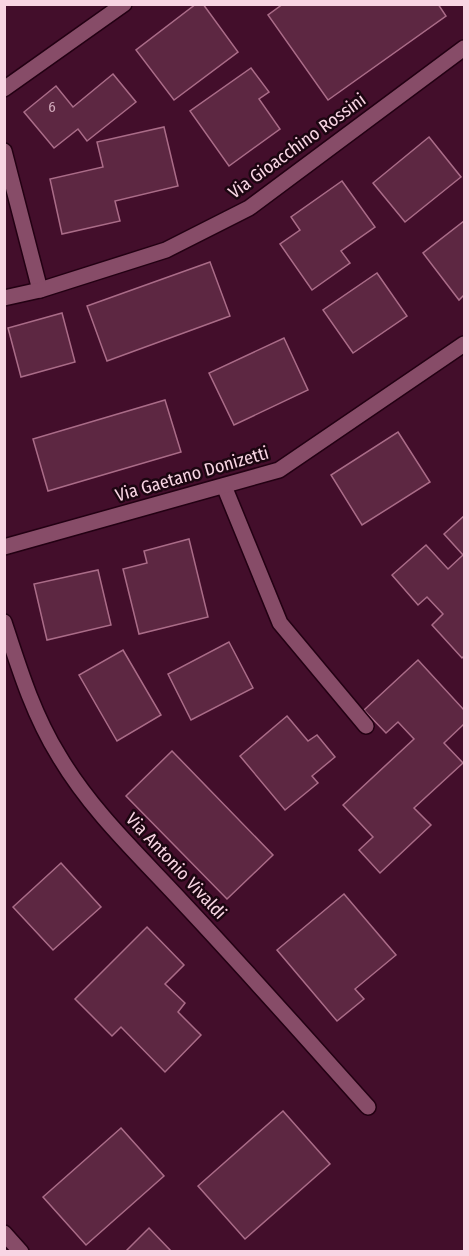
<svg xmlns="http://www.w3.org/2000/svg" width="469" height="1256" font-family="'Fira Sans Condensed',sans-serif">
<rect width="100%" height="100%" fill="#430e2b"/>
<g fill="#5d2742" stroke="#aa6c88" stroke-width="1.5">
<path d="M 196,4 L 203,4 L 238,52 L 174,100 L 136,50 Z"/>
<path d="M 283,4 L 438,4 L 446,16 L 328,100 L 268,15 Z"/>
<path d="M 251,68 L 269,92 L 259,99 L 280,129 L 229,166 L 190,111 Z"/>
<path d="M 113,74 L 136,102 L 87,141 L 78,129 L 54,148 L 24,112 L 56,86 L 73,107 Z"/>
<path d="M 164,127 L 178,186 L 115,201 L 120,221 L 62,234 L 50,179 L 103,167 L 97,142 Z"/>
<path d="M 429,137 L 461,177 L 405,222 L 373,183 Z"/>
<path d="M 342,181 L 375,227 L 341,251 L 350,263 L 312,290 L 280,244 L 300,230 L 291,217 Z"/>
<path d="M 464,221 L 464,295 L 459,300 L 423,253 Z"/>
<path d="M 210,262 L 230,316 L 107,361 L 87,306 Z"/>
<path d="M 377,273 L 407,316 L 353,353 L 323,310 Z"/>
<path d="M 62,313 L 75,362 L 21,377 L 8,328 Z"/>
<path d="M 284,338 L 308,390 L 234,425 L 209,373 Z"/>
<path d="M 165,400 L 181,452 L 48,491 L 33,439 Z"/>
<path d="M 398,432 L 430,482 L 362,525 L 331,475 Z"/>
<path d="M 464,516 L 464,656 L 462,658 L 432,625 L 443,614 L 427,597 L 418,605 L 392,575 L 426,545 L 448,569 L 463,555 L 444,534 Z"/>
<path d="M 189,539 L 208,617 L 139,634 L 123,569 L 147,563 L 144,551 Z"/>
<path d="M 98,570 L 111,625 L 47,640 L 34,584 Z"/>
<path d="M 229,642 L 253,688 L 191,720 L 168,674 Z"/>
<path d="M 123,650 L 161,715 L 117,741 L 79,675 Z"/>
<path d="M 418,660 L 464,710 L 464,724 L 444,743 L 463,763 L 414,808 L 431,825 L 380,873 L 359,850 L 373,837 L 343,805 L 414,739 L 398,722 L 386,733 L 364,710 Z"/>
<path d="M 287,716 L 308,741 L 317,735 L 335,757 L 312,776 L 318,783 L 285,810 L 240,756 Z"/>
<path d="M 172,751 L 273,855 L 227,899 L 126,796 Z"/>
<path d="M 61,863 L 101,907 L 53,950 L 13,907 Z"/>
<path d="M 344,894 L 396,955 L 355,989 L 364,999 L 337,1021 L 277,950 Z"/>
<path d="M 147,927 L 184,965 L 165,984 L 185,1003 L 178,1012 L 201,1035 L 165,1072 L 121,1027 L 112,1036 L 75,999 Z"/>
<path d="M 283,1111 L 330,1164 L 245,1239 L 198,1186 Z"/>
<path d="M 121,1128 L 164,1176 L 86,1245 L 43,1197 Z"/>
<path d="M 149,1228 L 172,1252 L 125,1252 Z"/>
</g>
<g fill="none" stroke-linecap="round" stroke-linejoin="round">
<defs>
<g id="minor">
<path d="M 4,89 L 124,4"/>
<path d="M 4,151 L 40,290"/>
<path d="M 4,298 L 40,290 L 166,250 L 249,208 L 464,48"/>
<path d="M 224,486 L 280,623 L 366,726"/>
<path d="M 4,547 L 279,470 L 464,344"/>
<path d="M 4,622 C 19,668 33,714 59,756 C 92,812 141,857 185,905 C 247,971 307,1039 368,1107"/>
<path d="M 4,1233 L 21,1252"/>
</g>
</defs>
<use href="#minor" stroke="#230013" stroke-width="18"/>
<use href="#minor" stroke="#874c68" stroke-width="15"/>
</g>
<g text-anchor="middle" dominant-baseline="central" stroke-width="5" stroke-linejoin="round" paint-order="stroke">
<g font-size="15" fill="#d1aabb">
<text x="52" y="107">6</text>
</g>
<g font-size="18" fill="#f8d5e3" stroke="#1c0611">
<text transform="translate(297 146) rotate(-36)">Via Gioacchino Rossini</text>
<text transform="translate(192 474) rotate(-16)">Via Gaetano Donizetti</text>
<text transform="translate(176 866) rotate(47)">Via Antonio Vivaldi</text>
</g>
</g>
<rect width="469" height="1256" fill="none" stroke="#f8d5e3" stroke-width="12"/>
</svg>
